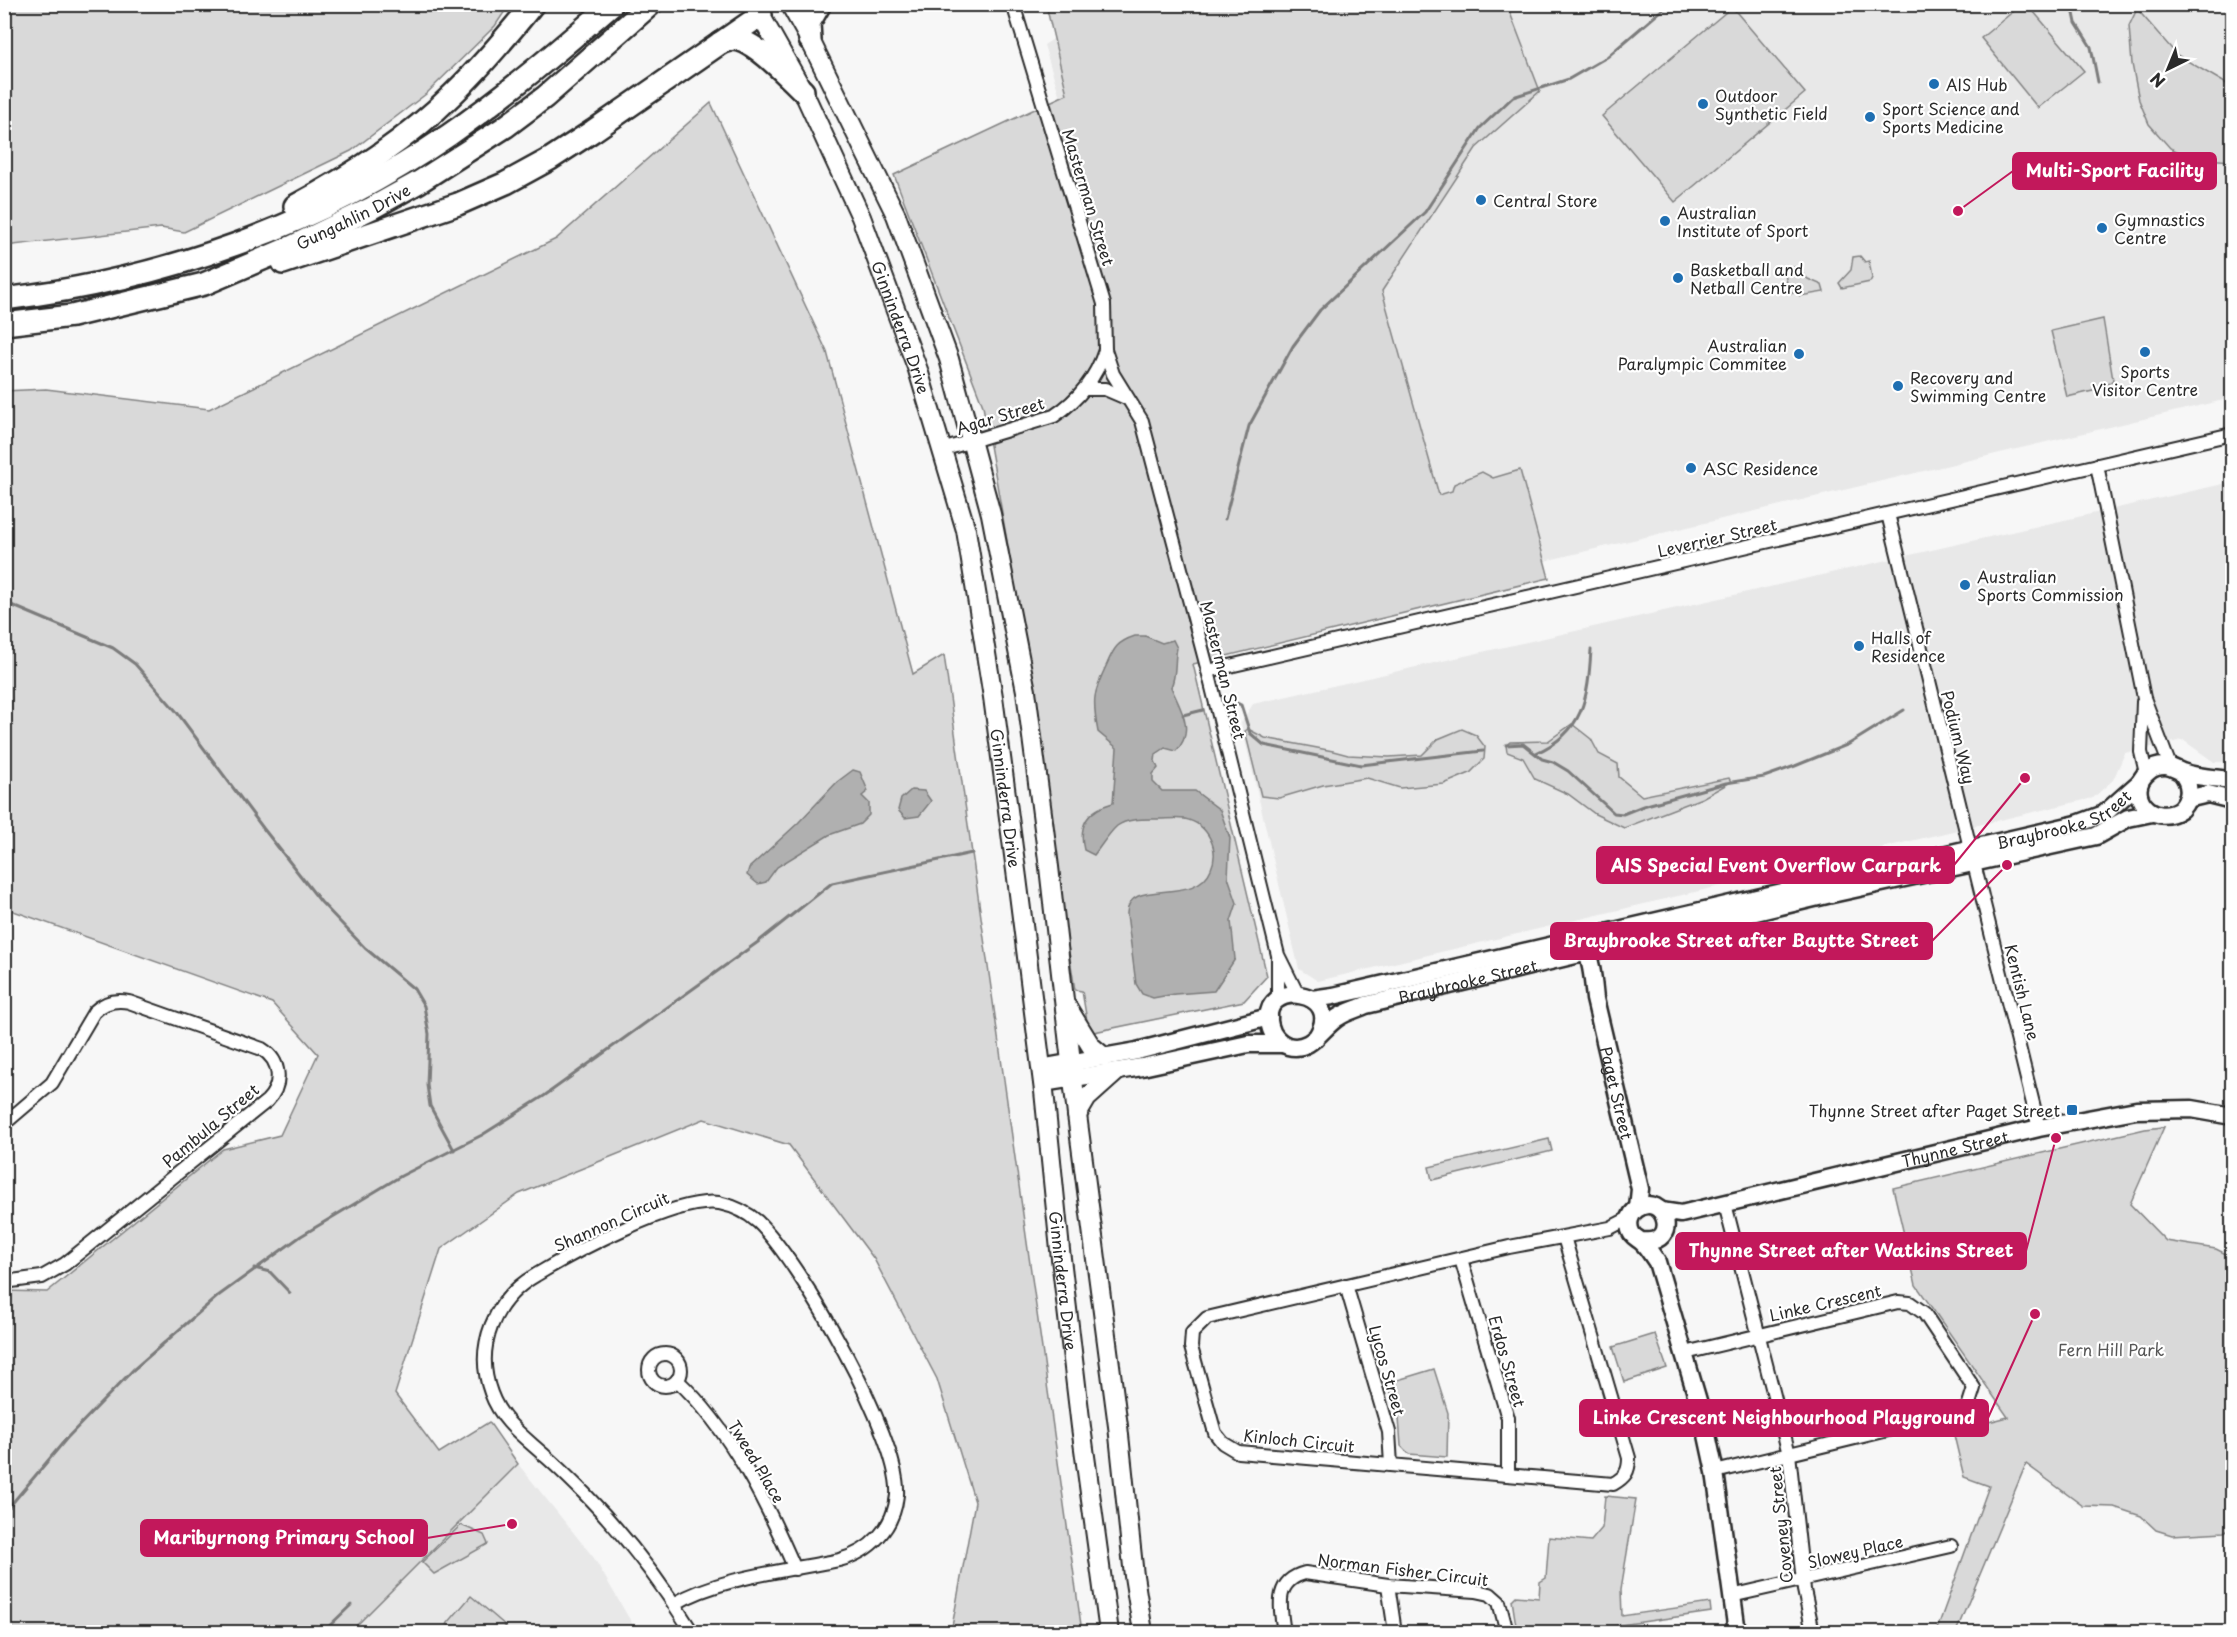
<svg xmlns="http://www.w3.org/2000/svg" width="2237" height="1637" font-family="'Playpen Sans',sans-serif">
<rect width="100%" height="100%" fill="#f7f7f7"/>
<filter id="ink" filterUnits="userSpaceOnUse"><feTurbulence type="fractalNoise" baseFrequency=".0167" numOctaves="2"/><feDisplacementMap in="SourceGraphic" scale="12" xChannelSelector="R" yChannelSelector="G"/><feConvolveMatrix kernelMatrix="1 2 1 2 8 2 1 2 1" color-interpolation-filters="sRGB"/></filter>
<g filter="url(#ink)">
<g fill="#e8e8e8">
<path d="M 1106,4 L 2232,5 L 2232,398 L 1236,634 L 1191,523 L 1044,45 Z"/>
<path d="M 2232,482 L 2232,762 L 2214,762 L 2183,740 L 2125,753 L 2113,780 L 2093,798 L 1318,981 L 1299,969 L 1241,723 L 1253,704 Z"/>
<path d="M 518,1464 L 594,1558 L 637,1632 L 350,1632 Z"/>
</g>
<g fill="#d9d9d9" stroke="#828282" stroke-width="1.5">
<path d="M 4,5 L 5,4 L 509,5 L 495,26 L 426,94 L 351,151 L 184,232 L 161,228 L 5,246 Z"/>
<path d="M 1046,5 L 1507,5 L 1540,91 L 1476,148 L 1382,291 L 1439,495 L 1452,491 L 1454,484 L 1482,472 L 1493,478 L 1520,470 L 1549,578 L 1193,664 L 1267,976 L 1244,1001 L 1089,1033 L 1082,991 L 1075,990 L 1053,851 L 1035,698 L 983,406 L 894,175 L 1067,94 Z"/>
<path d="M 2021,5 L 2028,5 L 2084,71 L 2038,108 L 1981,38 Z"/>
<path d="M 1732,7 L 1805,93 L 1675,202 L 1602,116 Z"/>
<path d="M 2137,9 L 2177,55 L 2232,87 L 2232,161 L 2192,158 L 2170,148 L 2149,124 L 2139,100 L 2132,64 L 2129,26 Z"/>
<path d="M 711,103 L 827,352 L 913,674 L 944,655 L 1082,1632 L 951,1632 L 975,1502 L 937,1379 L 874,1259 L 789,1145 L 704,1119 L 519,1194 L 441,1249 L 395,1394 L 439,1453 L 489,1422 L 518,1464 L 350,1632 L 5,1632 L 5,1291 L 47,1292 L 223,1149 L 280,1135 L 318,1054 L 272,1003 L 5,908 L 4,391 L 46,389 L 209,409 L 556,239 Z"/>
<path d="M 1860,256 L 1865,262 L 1869,261 L 1872,278 L 1870,282 L 1842,288 L 1839,283 L 1851,270 L 1853,257 Z"/>
<path d="M 1795,267 L 1808,279 L 1822,285 L 1824,292 L 1800,296 L 1795,293 L 1790,293 L 1784,272 Z"/>
<path d="M 2103,319 L 2113,380 L 2101,389 L 2067,397 L 2051,331 Z"/>
<path d="M 1572,724 L 1591,739 L 1599,754 L 1618,764 L 1619,777 L 1642,796 L 1729,778 L 1731,782 L 1702,798 L 1624,828 L 1595,814 L 1568,794 L 1535,779 L 1523,758 L 1507,752 L 1506,745 L 1510,742 L 1548,741 Z"/>
<path d="M 1248,729 L 1265,738 L 1333,751 L 1348,755 L 1389,757 L 1422,755 L 1438,739 L 1462,729 L 1476,735 L 1485,747 L 1484,759 L 1470,773 L 1444,784 L 1400,788 L 1367,778 L 1323,785 L 1279,798 L 1261,796 L 1245,731 Z"/>
<path d="M 2164,1127 L 2130,1204 L 2166,1241 L 2216,1249 L 2232,1257 L 2232,1407 L 2229,1410 L 2232,1415 L 2232,1527 L 2224,1532 L 2172,1535 L 2156,1530 L 2141,1516 L 2114,1507 L 2083,1506 L 2026,1464 L 1956,1632 L 1936,1632 L 1989,1486 L 1964,1477 L 1953,1431 L 2008,1417 L 1916,1285 L 1893,1188 L 2145,1129 Z"/>
<path d="M 1549,1139 L 1552,1151 L 1432,1180 L 1429,1167 Z"/>
<path d="M 1655,1334 L 1667,1368 L 1624,1382 L 1613,1347 Z"/>
<path d="M 1434,1369 L 1448,1413 L 1447,1457 L 1409,1454 L 1401,1446 L 1399,1418 L 1388,1383 Z"/>
<path d="M 1605,1496 L 1636,1499 L 1621,1589 L 1622,1616 L 1710,1603 L 1711,1612 L 1572,1632 L 1517,1632 L 1512,1600 L 1516,1596 L 1539,1598 L 1540,1582 L 1546,1578 L 1549,1537 L 1591,1541 L 1602,1528 Z"/>
<path d="M 461,1525 L 484,1535 L 488,1544 L 434,1574 L 422,1562 Z"/>
<path d="M 471,1596 L 506,1626 L 500,1632 L 458,1632 L 447,1624 Z"/>
</g>
<g fill="#b0b0b0" stroke="#7b7b7b" stroke-width="1.5">
<path d="M 1135,636 L 1145,636 L 1162,643 L 1173,640 L 1177,648 C 1174,661 1177,674 1171,687 C 1180,708 1196,731 1176,751 L 1165,748 L 1156,754 L 1155,761 L 1158,768 L 1153,774 L 1153,782 L 1162,791 L 1195,791 L 1220,810 L 1230,838 L 1228,877 L 1237,903 L 1231,921 L 1235,959 L 1214,991 L 1175,994 L 1153,998 L 1142,994 L 1136,984 L 1127,914 C 1126,876 1196,907 1211,869 C 1220,849 1208,824 1185,819 C 1177,818 1167,819 1158,819 C 1145,819 1128,818 1117,826 C 1109,833 1101,846 1094,855 L 1084,850 C 1078,825 1087,810 1113,803 L 1117,748 L 1098,732 C 1092,700 1093,693 1107,664 C 1114,648 1117,642 1135,636 Z"/>
<path d="M 853,770 L 860,772 L 868,791 L 862,796 L 869,803 L 869,815 L 860,824 L 829,835 L 777,867 L 766,882 L 758,884 L 747,875 L 749,868 L 798,823 L 837,782 Z"/>
<path d="M 911,790 L 924,791 L 931,801 L 919,816 L 905,818 L 898,810 L 901,799 Z"/>
</g>
<g fill="none" stroke-linecap="round" stroke-linejoin="round">
<g stroke="#7b7b7b" stroke-width="3">
<path d="M 2072,4 L 2076,23 L 2091,47 L 2098,82"/>
<path d="M 1225,519 L 1249,426 L 1293,346 L 1320,310 L 1425,212 L 1480,128 L 1513,97 L 1569,79 L 1607,57 L 1669,4"/>
<path d="M 4,602 L 113,648 L 135,664 L 176,711 L 263,828 L 321,902 L 365,948 L 414,989 L 424,1006 L 429,1034 L 427,1085 L 430,1106 L 454,1150"/>
<path d="M 1235,702 L 1241,705 L 1250,733 L 1264,745 L 1361,765 L 1483,751"/>
<path d="M 1183,715 L 1203,710"/>
<path d="M 1506,745 L 1523,744 L 1542,759 L 1553,762 L 1568,771 L 1614,813 L 1623,814 L 1643,806 L 1726,783 L 1764,777 L 1795,766 L 1849,744 L 1904,710"/>
<path d="M 1536,753 C 1584,732 1588,698 1591,650"/>
<path d="M 254,1268 L 270,1272 L 290,1293"/>
<path d="M 4,1513 L 67,1438 L 133,1370 L 218,1296 L 301,1236 L 401,1176 L 482,1135 L 544,1096 L 758,942 L 832,883 L 972,853"/>
<path d="M 323,1632 L 351,1605"/>
</g>
<defs>
<g id="street">
<path d="M 1013,4 L 1104,304 L 1105,350 L 1113,374 L 1142,421 L 1208,671 L 1278,955 L 1297,993"/>
<path d="M 1085,389 L 1105,389 L 1126,398"/>
<path d="M 942,450 L 1054,416 C 1078,400 1096,378 1105,350"/>
<path d="M 2097,465 L 2144,698 L 2170,766"/>
<path d="M 1888,514 L 2039,1128"/>
<path d="M 1208,671 L 2232,434"/>
<path d="M 2143,702 L 2141,752 L 2146,773"/>
<path d="M 1278,959 L 1278,1000"/>
<path d="M 4,1124 L 52,1083 L 94,1012 C 104,1002 115,999 129,1002 L 262,1049 C 281,1061 283,1085 267,1101 L 65,1264 L 42,1277 L 4,1282"/>
<path d="M 1725,1204 L 1789,1454 L 1804,1590 L 1813,1632"/>
<path d="M 1564,1237 L 1629,1458 C 1629,1472 1625,1477 1613,1484 L 1238,1452 L 1223,1443 L 1215,1433 L 1191,1347 L 1192,1333 L 1207,1318 L 1509,1247 L 1610,1228 L 1631,1217"/>
<path d="M 1461,1259 L 1508,1418 L 1508,1475"/>
<path d="M 1346,1285 L 1389,1432 L 1391,1465"/>
<path d="M 1685,1353 L 1898,1302 L 1910,1303 L 1924,1313 L 1974,1388 L 1968,1407 L 1958,1413 L 1715,1472"/>
<circle cx="665" cy="1370" r="16"/>
<path d="M 677,1380 C 731,1430 766,1502 795,1569"/>
<path d="M 1388,1585 L 1395,1632"/>
<path d="M 1731,1596 L 1951,1546"/>
<path d="M 674,1604 C 720,1577 786,1571 839,1560 C 870,1552 894,1528 897,1495 C 901,1438 800,1262 758,1222 C 747,1212 733,1206 719,1203 C 676,1197 574,1252 536,1275 C 494,1299 474,1347 491,1393 C 501,1421 523,1436 544,1455 C 558,1467 571,1480 584,1493 C 625,1535 661,1582 692,1632"/>
<path d="M 1284,1632 C 1280,1607 1274,1581 1305,1573 L 1388,1585 L 1476,1591 L 1490,1594 L 1499,1602 L 1507,1632"/>
</g>
<g id="secondary">
<path d="M 2181,772 C 2191,784 2191,798 2181,809 C 2152,829 2123,792 2148,772 C 2153,767 2159,766 2165,766 C 2172,766 2176,770 2182,772 C 2197,778 2217,778 2232,780"/>
<path d="M 2187,799 L 2208,794 L 2232,800"/>
<path id="s1" d="M 1583,943 C 1592,961 1593,980 1595,999 L 1640,1189 L 1638,1208"/>
<path id="s2" d="M 1312,999 L 1333,996 L 2077,824 L 2104,814 L 2140,782"/>
<path id="s3" d="M 1316,1038 C 1349,989 1257,977 1270,1026 C 1272,1035 1279,1043 1288,1046 C 1311,1052 1321,1029 1337,1018 C 1345,1012 1357,1009 1366,1005 L 1827,895 L 2096,836 L 2128,818 L 2152,813"/>
<path d="M 1041,1068 L 1137,1051 L 1269,1017"/>
<path d="M 1043,1083 L 1142,1067 L 1248,1044 L 1283,1044"/>
<path id="s4" d="M 1661,1211 L 1681,1214 L 2039,1128 L 2136,1110 L 2192,1109 L 2232,1116"/>
<path d="M 1642,1241 C 1682,1246 1665,1190 1637,1209 C 1629,1214 1627,1226 1632,1234 C 1635,1238 1639,1239 1643,1243 C 1648,1248 1652,1255 1657,1262 L 1704,1421 L 1715,1472 L 1737,1632"/>
</g>
<g id="primary">
<path id="s5" d="M 754,4 L 803,91 L 861,217 L 918,370 L 966,530 L 993,697 L 1017,878 L 1044,1091 L 1060,1250 L 1081,1427 L 1109,1632"/>
<path d="M 790,4 L 810,40 L 896,215 L 949,359 L 991,514 L 1026,691 L 1049,867 L 1077,1115 L 1118,1426 L 1134,1576 L 1143,1632"/>
<path d="M 1067,1007 L 1091,1046 L 1104,1057"/>
<path d="M 1077,1115 L 1087,1098 L 1116,1072"/>
</g>
<g id="highway">
<path d="M 810,40 L 809,23 L 820,4"/>
<path d="M 720,43 C 724,42 730,39 734,39 C 755,40 788,77 803,91"/>
<path d="M 295,206 C 352,175 407,140 453,94 C 482,66 508,35 533,4"/>
<path d="M 283,263 L 458,204 L 506,183 L 550,159 L 593,131 L 761,15"/>
<path d="M 4,299 C 163,280 317,226 449,135 C 506,95 559,50 612,4"/>
<path id="s6" d="M 4,324 L 72,316 L 204,284 L 291,247 L 372,208 L 419,182 L 505,127 L 545,97 L 651,4"/>
</g>
</defs>
<use href="#street" stroke="#2b2b2b" stroke-width="16"/>
<use href="#secondary" stroke="#2b2b2b" stroke-width="21"/>
<use href="#primary" stroke="#2b2b2b" stroke-width="22"/>
<use href="#highway" stroke="#2b2b2b" stroke-width="26"/>
<use href="#street" stroke="#fff" stroke-width="12"/>
<use href="#secondary" stroke="#fff" stroke-width="16"/>
<use href="#primary" stroke="#fff" stroke-width="18"/>
<use href="#highway" stroke="#fff" stroke-width="21"/>
</g>
</g>
<g fill="#1f6fb2" stroke="#fff" stroke-width="2">
<circle cx="1934" cy="84" r="6"/>
<circle cx="1703" cy="104" r="6"/>
<circle cx="1870" cy="117" r="6"/>
<circle cx="1481" cy="200" r="6"/>
<circle cx="1665" cy="221" r="6"/>
<circle cx="2102" cy="228" r="6"/>
<circle cx="1678" cy="278" r="6"/>
<circle cx="2145" cy="352" r="6"/>
<circle cx="1799" cy="354" r="6"/>
<circle cx="1898" cy="386" r="6"/>
<circle cx="1691" cy="468" r="6"/>
<circle cx="1965" cy="585" r="6"/>
<circle cx="1859" cy="646" r="6"/>
<rect x="2066" y="1104" width="12" height="12" rx="3"/>
</g>
<g text-anchor="middle" dominant-baseline="central" stroke-width="4.5" stroke-linejoin="round" paint-order="stroke">
<g font-size="16" fill="#2b2b2b" stroke="#fff" text-anchor="start">
<text x="1946" y="84">AIS Hub</text>
<text x="1715" y="95">Outdoor<tspan x="1715" dy="18">Synthetic Field</tspan></text>
<text x="1882" y="108">Sport Science and<tspan x="1882" dy="18">Sports Medicine</tspan></text>
<text x="1493" y="200">Central Store</text>
<text x="1677" y="212">Australian<tspan x="1677" dy="18">Institute of Sport</tspan></text>
<text x="2114" y="219">Gymnastics<tspan x="2114" dy="18">Centre</tspan></text>
<text x="1690" y="269">Basketball and<tspan x="1690" dy="18">Netball Centre</tspan></text>
<text x="1787" y="345" text-anchor="end">Australian<tspan x="1787" dy="18">Paralympic Commitee</tspan></text>
<text x="2145" y="371" text-anchor="middle">Sports<tspan x="2145" dy="18">Visitor Centre</tspan></text>
<text x="1910" y="377">Recovery and<tspan x="1910" dy="18">Swimming Centre</tspan></text>
<text x="1703" y="468">ASC Residence</text>
<text x="1977" y="576">Australian<tspan x="1977" dy="18">Sports Commission</tspan></text>
<text x="1871" y="637">Halls of<tspan x="1871" dy="18">Residence</tspan></text>
<text x="2060" y="1110" text-anchor="end">Thynne Street after Paget Street</text>
</g>
<g font-size="16" fill="#2b2b2b" stroke="#fff">
<text transform="translate(1089 197) rotate(73)">Masterman Street</text>
<text stroke="none"><textPath href="#s6" startOffset="368">Gungahlin Drive</textPath></text>
<text stroke="none"><textPath href="#s5" startOffset="356">Ginninderra Drive</textPath></text>
<text transform="translate(1000 415) rotate(-17)">Agar Street</text>
<text transform="translate(1717 537) rotate(-13)">Leverrier Street</text>
<text transform="translate(1224 670) rotate(76)">Masterman Street</text>
<text transform="translate(1959 737) rotate(76)">Podium Way</text>
<text stroke="none"><textPath href="#s5" startOffset="840">Ginninderra Drive</textPath></text>
<text stroke="none"><textPath href="#s2" startOffset="774">Braybrooke Street</textPath></text>
<text stroke="none"><textPath href="#s3" startOffset="333">Braybrooke Street</textPath></text>
<text transform="translate(2023 992) rotate(76)">Kentish Lane</text>
<text stroke="none"><textPath href="#s1" startOffset="154">Paget Street</textPath></text>
<text transform="translate(210 1125) rotate(-40)">Pambula Street</text>
<text stroke="none"><textPath href="#s4" startOffset="302">Thynne Street</textPath></text>
<text transform="translate(611 1221) rotate(-24)">Shannon Circuit</text>
<text stroke="none"><textPath href="#s5" startOffset="1326">Ginninderra Drive</textPath></text>
<text transform="translate(1825 1302) rotate(-13)">Linke Crescent</text>
<text transform="translate(1508 1361) rotate(74)">Erdos Street</text>
<text transform="translate(1388 1370) rotate(74)">Lycos Street</text>
<text transform="translate(1299 1440) rotate(6)">Kinloch Circuit</text>
<text transform="translate(757 1461) rotate(59)">Tweed Place</text>
<text transform="translate(1780 1525) rotate(-96)">Coveney Street</text>
<text transform="translate(1855 1551) rotate(-13)">Slowey Place</text>
<text transform="translate(1403 1569) rotate(7)">Norman Fisher Circuit</text>
</g>
<g font-size="16" fill="#565656" stroke="#fff">
<text x="2111" y="1349">Fern Hill Park</text>
</g>
</g>
<path fill="none" stroke="#c2185b" stroke-width="2" d="M1958 211L2013 171M2025 778L1954 865M2007 865L1932 941M2056 1138L2026 1251M2035 1314L1988 1418M512 1524L427 1538"/>
<g fill="#c2185b" stroke="#fff" stroke-width="2">
<circle cx="1958" cy="211" r="6"/>
<circle cx="2025" cy="778" r="6"/>
<circle cx="2007" cy="865" r="6"/>
<circle cx="2056" cy="1138" r="6"/>
<circle cx="2035" cy="1314" r="6"/>
<circle cx="512" cy="1524" r="6"/>
</g>
<g fill="#c2185b" stroke="#c2185b" stroke-width="2">
<rect x="2013" y="153" width="203" height="36" rx="6"/>
<rect x="1597" y="847" width="357" height="36" rx="6"/>
<rect x="1551" y="923" width="381" height="36" rx="6"/>
<rect x="1676" y="1233" width="350" height="36" rx="6"/>
<rect x="1580" y="1400" width="408" height="36" rx="6"/>
<rect x="141" y="1520" width="286" height="36" rx="6"/>
</g>
<g font-size="18" text-anchor="middle" font-weight="bold" fill="#fff">
<text x="2115" y="177">Multi-Sport Facility</text>
<text x="1776" y="872">AIS Special Event Overflow Carpark</text>
<text x="1741" y="947">Braybrooke Street after Baytte Street</text>
<text x="1851" y="1257">Thynne Street after Watkins Street</text>
<text x="1784" y="1424">Linke Crescent Neighbourhood Playground</text>
<text x="284" y="1544">Maribyrnong Primary School</text>
</g>
<rect width="2237" height="1637" fill="none" stroke="#fff" stroke-width="24"/>
<rect x="12" y="12" width="2213" height="1613" fill="none" stroke="#2b2b2b" stroke-width="2" filter="url(#ink)"/>
<g transform="translate(2168 69) rotate(223)" stroke="#ffffff" stroke-width="4.5" paint-order="stroke">
<path d="M0-4.5L10 22L0 15L-10 22Z" fill="#2b2b2b"/>
<text y="-9" font-size="16" font-weight="bold" text-anchor="middle" fill="#2b2b2b">N</text>
</g>
</svg>
